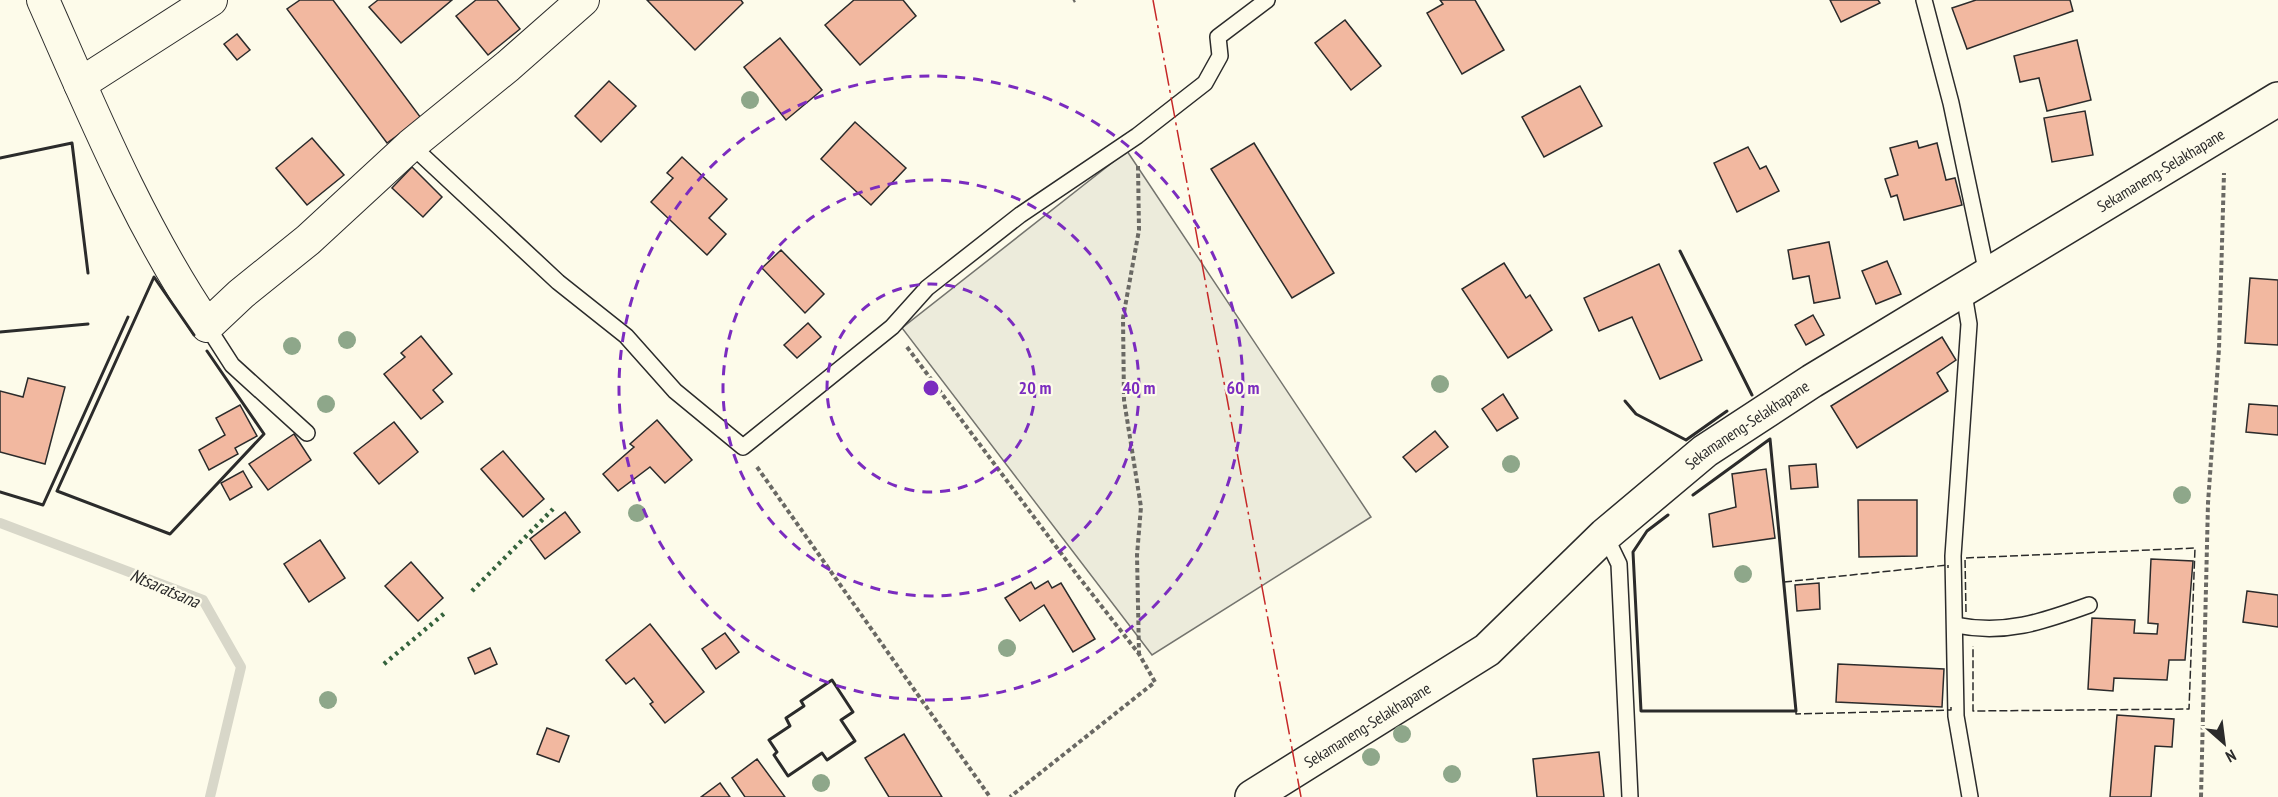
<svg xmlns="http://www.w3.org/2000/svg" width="2278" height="797" font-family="'PT Sans Narrow',sans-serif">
<rect width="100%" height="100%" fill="#fdfbea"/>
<path fill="#ecebdb" stroke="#74746e" stroke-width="1.5" d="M 1127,151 L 1371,517 L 1152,655 L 902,328 Z"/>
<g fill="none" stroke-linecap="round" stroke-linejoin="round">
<path stroke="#d8d7c9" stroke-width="10" d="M 0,523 L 203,600 L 241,667 L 210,797"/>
</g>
<g fill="#f2b8a0" stroke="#2b2b2b" stroke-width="1.5">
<path d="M 300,0 L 333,0 L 421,118 L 387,143 L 287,9 Z"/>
<path d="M 378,0 L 452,0 L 401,43 L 369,7 Z"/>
<path d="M 476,0 L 497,0 L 520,29 L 488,55 L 456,16 Z"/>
<path d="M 647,0 L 741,0 L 743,3 L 695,50 Z"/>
<path d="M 854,0 L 903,0 L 916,16 L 860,65 L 825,25 Z"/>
<path d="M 1440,0 L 1475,0 L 1504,50 L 1462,74 L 1427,13 L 1443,4 Z"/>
<path d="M 1830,0 L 1878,0 L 1880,3 L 1841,22 Z"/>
<path d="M 1976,0 L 2070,0 L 2073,11 L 1967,49 L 1952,8 Z"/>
<path d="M 1345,20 L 1381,66 L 1351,90 L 1315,43 Z"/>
<path d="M 237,34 L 250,50 L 237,60 L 224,44 Z"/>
<path d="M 780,38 L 822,90 L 786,120 L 744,67 Z"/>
<path d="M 2077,40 L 2091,100 L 2047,111 L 2039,78 L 2020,82 L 2014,56 Z"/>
<path d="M 609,81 L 636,106 L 601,142 L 575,116 Z"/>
<path d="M 1580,86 L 1602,126 L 1544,157 L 1522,117 Z"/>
<path d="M 2085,111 L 2093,155 L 2052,162 L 2044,118 Z"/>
<path d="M 855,122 L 906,168 L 871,205 L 821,159 Z"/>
<path d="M 312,138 L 344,175 L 307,205 L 276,168 Z"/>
<path d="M 1917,141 L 1919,148 L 1937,143 L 1946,180 L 1955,178 L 1962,205 L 1904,220 L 1897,195 L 1891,197 L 1885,179 L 1898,175 L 1890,148 Z"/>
<path d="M 1254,143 L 1334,273 L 1292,298 L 1211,169 Z"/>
<path d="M 1748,147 L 1760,169 L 1766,166 L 1779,191 L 1737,212 L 1714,163 Z"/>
<path d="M 682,157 L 727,199 L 709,218 L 726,234 L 707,255 L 651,202 L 673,178 L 667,173 Z"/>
<path d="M 412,167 L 442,197 L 423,217 L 392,188 Z"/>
<path d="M 1829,242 L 1840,298 L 1814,303 L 1809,276 L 1793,279 L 1788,250 Z"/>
<path d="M 781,250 L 824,294 L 805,313 L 762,268 Z"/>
<path d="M 1887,261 L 1901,294 L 1876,304 L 1862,271 Z"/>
<path d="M 1504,263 L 1526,298 L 1530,295 L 1552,330 L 1508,358 L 1462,289 Z"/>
<path d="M 1659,264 L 1702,360 L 1660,379 L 1632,317 L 1599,331 L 1584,298 Z"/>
<path d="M 2250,278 L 2278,280 L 2278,345 L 2245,343 Z"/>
<path d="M 1813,315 L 1824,335 L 1806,345 L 1795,325 Z"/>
<path d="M 808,323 L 821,337 L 797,358 L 784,345 Z"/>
<path d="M 421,336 L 452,374 L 433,390 L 443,402 L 421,419 L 384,374 L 405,357 L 401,353 Z"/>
<path d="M 1942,337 L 1956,360 L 1937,373 L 1948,391 L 1857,448 L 1831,406 Z"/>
<path d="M 28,378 L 65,387 L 45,464 L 0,452 L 0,391 L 23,397 Z"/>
<path d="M 1503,394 L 1518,418 L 1497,431 L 1482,409 Z"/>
<path d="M 2249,404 L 2278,406 L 2278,435 L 2246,432 Z"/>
<path d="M 240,405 L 257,436 L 235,448 L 238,454 L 209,470 L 199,450 L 225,435 L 216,418 Z"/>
<path d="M 657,420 L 692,460 L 665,483 L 650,467 L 618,491 L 603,474 L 634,447 L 630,444 Z"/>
<path d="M 394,422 L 418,452 L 379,484 L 354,453 Z"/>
<path d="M 1435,431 L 1448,447 L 1416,472 L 1403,457 Z"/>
<path d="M 294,434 L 311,460 L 268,490 L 249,464 Z"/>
<path d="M 503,451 L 544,499 L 523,517 L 481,469 Z"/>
<path d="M 1816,464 L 1818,487 L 1791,489 L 1789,466 Z"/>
<path d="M 1766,469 L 1775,538 L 1713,547 L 1709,514 L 1736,507 L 1732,474 Z"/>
<path d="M 243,471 L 252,487 L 230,500 L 221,483 Z"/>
<path d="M 1858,500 L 1917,500 L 1917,556 L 1859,557 Z"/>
<path d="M 565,512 L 580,532 L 545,559 L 530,539 Z"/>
<path d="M 320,540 L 345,578 L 309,602 L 284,564 Z"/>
<path d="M 2151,559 L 2193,561 L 2185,660 L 2169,660 L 2167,680 L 2114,678 L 2113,691 L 2088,689 L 2092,618 L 2135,620 L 2134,633 L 2157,634 L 2158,624 L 2148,623 Z"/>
<path d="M 411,562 L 443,598 L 418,621 L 385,586 Z"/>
<path d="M 1048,581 L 1052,588 L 1061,583 L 1095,639 L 1073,652 L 1044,605 L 1020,621 L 1005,598 L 1031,582 L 1035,589 Z"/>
<path d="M 1819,583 L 1820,609 L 1797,611 L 1795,585 Z"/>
<path d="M 2247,591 L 2278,595 L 2278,627 L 2243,622 Z"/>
<path d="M 650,624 L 704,692 L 665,723 L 650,704 L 653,702 L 634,678 L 626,684 L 606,660 Z"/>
<path d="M 725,633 L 739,652 L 716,669 L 702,649 Z"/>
<path d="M 490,648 L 497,664 L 475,674 L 468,658 Z"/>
<path d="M 1838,664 L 1944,669 L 1942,707 L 1836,702 Z"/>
<path d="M 2117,715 L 2174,719 L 2172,747 L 2155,746 L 2151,797 L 2110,797 Z"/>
<path d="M 547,728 L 569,736 L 559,762 L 537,754 Z"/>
<path d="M 904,734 L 942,797 L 889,797 L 865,758 Z"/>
<path d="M 1599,752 L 1604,797 L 1537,797 L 1533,759 Z"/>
<path d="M 757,759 L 785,797 L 745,797 L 732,778 Z"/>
<path d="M 720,783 L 730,797 L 701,797 Z"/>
</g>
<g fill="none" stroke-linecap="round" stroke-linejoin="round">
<defs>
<g id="lane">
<path d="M 1924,0 L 1951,103 L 1987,274"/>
<path d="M 411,145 L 558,282 L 626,336 L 675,391 L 743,447 L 892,327 L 927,288 L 1020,215 L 1137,136 L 1205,83 L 1220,56 L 1218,37 L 1267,0"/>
<path d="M 1963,288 L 1969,324 L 1953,556 L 1956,716 L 1970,797"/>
<path d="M 207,326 L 232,365 L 307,433"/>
<path d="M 1605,535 L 1619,564 L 1630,797"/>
<path d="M 1955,625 C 2005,635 2042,622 2089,605"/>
</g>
<g id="street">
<path d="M 43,0 C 92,111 139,226 207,326 L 241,294 L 308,240 L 411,145 L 508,66 L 583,0"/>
<path d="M 80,84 L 211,0"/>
</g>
<g id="secondary">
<path id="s1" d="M 1252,797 L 1487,650 L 1605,535 L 1705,451 L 1812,381 L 2278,99"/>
</g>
</defs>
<use href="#lane" stroke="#2b2b2b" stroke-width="18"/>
<use href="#street" stroke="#2b2b2b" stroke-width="34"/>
<use href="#secondary" stroke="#2b2b2b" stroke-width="36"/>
<g stroke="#6a6964" stroke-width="4" stroke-dasharray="4.5 3" stroke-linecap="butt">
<path d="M 1073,1 L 1075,0"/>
<path d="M 1138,166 L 1139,230 L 1123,318 L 1124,400 L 1141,507 L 1137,555 L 1139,654"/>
<path d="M 907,347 L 1078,576 L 1139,654 L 1155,682 L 1010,797"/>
<path d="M 757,467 L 990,797"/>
<path d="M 2201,797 L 2208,503 L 2219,349 L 2224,173"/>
</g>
<use href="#lane" stroke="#fdfbea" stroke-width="15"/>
<use href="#street" stroke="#fdfbea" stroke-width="32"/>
<use href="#secondary" stroke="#fdfbea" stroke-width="33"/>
<g stroke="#34623c" stroke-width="4.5" stroke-dasharray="3 4.5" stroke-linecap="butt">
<path d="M 472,591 L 553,509"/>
<path d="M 384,664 L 446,612"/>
</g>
<g stroke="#2b2b2b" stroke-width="1.5" stroke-dasharray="8 3" stroke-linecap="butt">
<path d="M 1784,582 L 1948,565 L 1948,568"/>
<path d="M 1966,612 L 1965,558 L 2195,548 L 2189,709 L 1973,711 L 1973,646"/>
<path d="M 1796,711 L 1796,714 L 1951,710 L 1951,707"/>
</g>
<g stroke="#2b2b2b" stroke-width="3">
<path d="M 0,158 L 72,143 L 88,273"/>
<path d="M 1680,251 L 1752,395"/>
<path d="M 0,332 L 88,324"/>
<path d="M 194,335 L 154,277 L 57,491 L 170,534 L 264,434 L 207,351"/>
<path d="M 1625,401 L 1636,414 L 1686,440 L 1727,411"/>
<path d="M 0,492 L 43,505 L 128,317"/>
<path d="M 1668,515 L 1647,531 L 1633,552 L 1641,711 L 1796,711 L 1770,439 L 1693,495"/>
<path d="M 832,680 L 853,712 L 841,720 L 855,741 L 827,760 L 822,753 L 788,776 L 774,755 L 777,752 L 769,740 L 790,726 L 786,718 L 804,706 L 801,701 Z"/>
</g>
<path stroke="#c62828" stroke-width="1.5" stroke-dasharray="21 4.5 3 4.5" stroke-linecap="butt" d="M 1153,0 L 1301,797"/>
</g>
<g fill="#8ea78a">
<circle cx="750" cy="100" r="9"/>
<circle cx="347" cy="340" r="9"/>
<circle cx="292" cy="346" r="9"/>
<circle cx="1440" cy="384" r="9"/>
<circle cx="326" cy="404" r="9"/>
<circle cx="1511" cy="464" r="9"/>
<circle cx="2182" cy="495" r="9"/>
<circle cx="637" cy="513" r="9"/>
<circle cx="1743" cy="574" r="9"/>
<circle cx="1007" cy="648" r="9"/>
<circle cx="328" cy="700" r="9"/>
<circle cx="1402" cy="734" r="9"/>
<circle cx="1371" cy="757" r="9"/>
<circle cx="1452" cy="774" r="9"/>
<circle cx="821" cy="783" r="9"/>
</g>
<g fill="none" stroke="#7b2cbf" stroke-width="3" stroke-dasharray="10 8">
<circle cx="931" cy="388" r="104"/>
<circle cx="931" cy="388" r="208"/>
<circle cx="931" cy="388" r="312"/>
</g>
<g text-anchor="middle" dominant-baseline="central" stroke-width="4.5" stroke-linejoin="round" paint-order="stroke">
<g font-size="16" fill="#2b2b2b" stroke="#fdfbea">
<text stroke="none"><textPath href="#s1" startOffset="1108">Sekamaneng-Selakhapane</textPath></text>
<text stroke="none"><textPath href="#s1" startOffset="622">Sekamaneng-Selakhapane</textPath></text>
<text stroke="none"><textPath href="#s1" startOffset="136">Sekamaneng-Selakhapane</textPath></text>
</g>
<g font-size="18" font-style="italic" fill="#2b2b2b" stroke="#fdfbea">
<text transform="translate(165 588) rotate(23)">Ntsaratsana</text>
</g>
</g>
<circle cx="931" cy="388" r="9" fill="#7b2cbf" stroke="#fdfbea" stroke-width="3"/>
<g font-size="18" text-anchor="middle" font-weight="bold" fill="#7b2cbf" stroke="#fdfbea" stroke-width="4.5" stroke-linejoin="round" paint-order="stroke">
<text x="1035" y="394">20 m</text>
<text x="1139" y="394">40 m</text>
<text x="1243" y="394">60 m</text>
</g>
<g transform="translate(2224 743) rotate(152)" stroke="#fdfbea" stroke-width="4.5" paint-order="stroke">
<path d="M0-4.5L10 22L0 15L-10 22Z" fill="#2b2b2b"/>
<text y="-9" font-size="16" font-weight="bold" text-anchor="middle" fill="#2b2b2b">N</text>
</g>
</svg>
